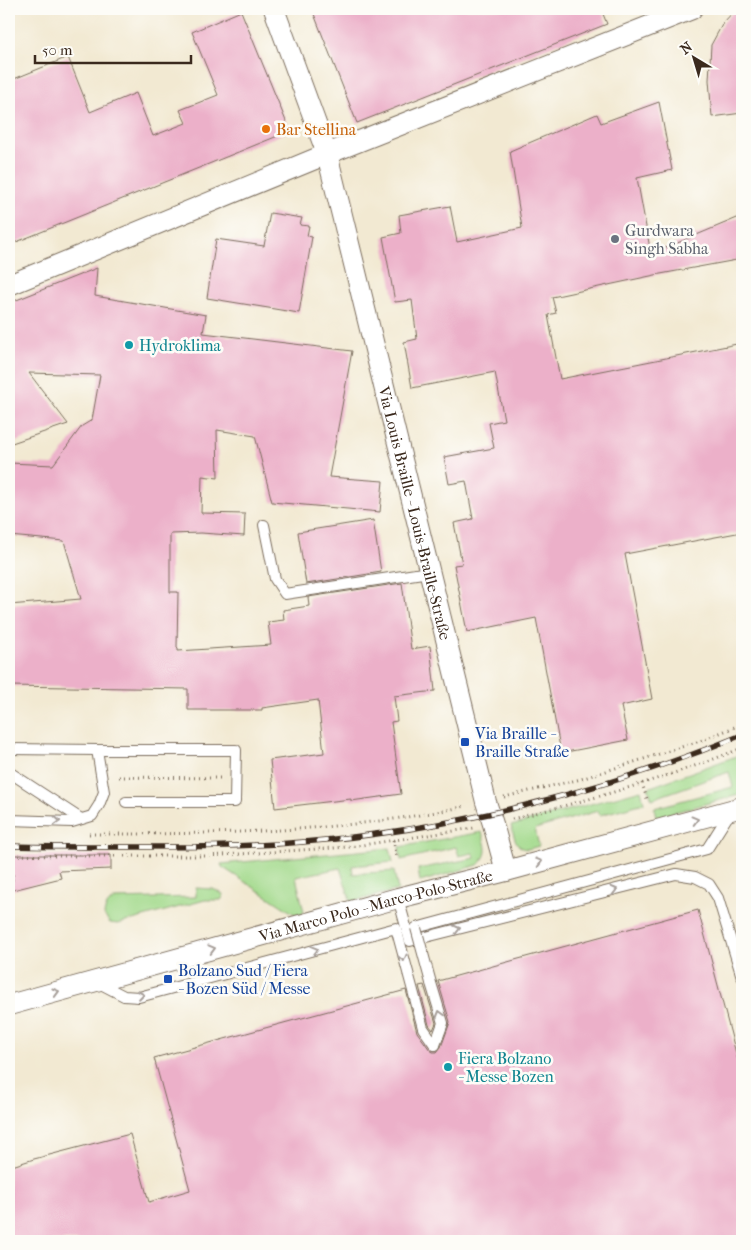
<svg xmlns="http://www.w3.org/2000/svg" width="751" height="1250" font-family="'IM FELL French Canon',serif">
<rect width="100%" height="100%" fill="#fdfcf7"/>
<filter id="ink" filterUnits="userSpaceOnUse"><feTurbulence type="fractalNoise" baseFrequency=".02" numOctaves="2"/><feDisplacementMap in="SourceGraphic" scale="10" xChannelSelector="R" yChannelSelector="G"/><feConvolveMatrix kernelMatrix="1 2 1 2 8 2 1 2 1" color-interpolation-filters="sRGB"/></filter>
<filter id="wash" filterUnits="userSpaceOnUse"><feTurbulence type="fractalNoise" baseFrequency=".0096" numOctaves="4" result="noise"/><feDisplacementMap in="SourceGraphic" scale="20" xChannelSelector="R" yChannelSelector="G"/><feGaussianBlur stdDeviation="1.12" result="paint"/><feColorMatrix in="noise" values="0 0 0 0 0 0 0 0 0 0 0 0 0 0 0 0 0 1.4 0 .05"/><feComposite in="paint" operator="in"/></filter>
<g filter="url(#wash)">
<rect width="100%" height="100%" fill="#f2e9d2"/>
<g fill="#a1d98a" stroke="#6e8254">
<path d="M 742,754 L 742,793 L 739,795 L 656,817 L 654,808 L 733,787 L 729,772 L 652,799 L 648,788 Z"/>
<path d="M 641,790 L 644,803 L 600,815 L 598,811 L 535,829 L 539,846 C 535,847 530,849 527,849 C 515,849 514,834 511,826 Z"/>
<path d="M 482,832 C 486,847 490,853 478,865 L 420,882 L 418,869 L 475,858 L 473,853 L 459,856 L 456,847 L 401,860 L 399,847 Z"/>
<path d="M 390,848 L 393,862 L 352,866 L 353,874 L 394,871 L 398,890 L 351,902 L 340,868 L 296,877 L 304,912 L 301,915 L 296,915 L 222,867 L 221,864 Z"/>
<path d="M 196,888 L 213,889 L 223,894 L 223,897 L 221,900 L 205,900 L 118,924 L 110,923 L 104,915 C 105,907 108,903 115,899 L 196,897 Z"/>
</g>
<g id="blocks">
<g fill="#ecb0c9">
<path d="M 312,9 L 601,9 L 607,24 L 357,123 Z"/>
<path d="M 736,9 L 742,9 L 742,113 L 712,117 L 709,80 L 711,45 L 723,23 Z"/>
<path d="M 241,11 L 290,131 L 9,245 L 9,81 L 68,57 L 90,112 L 136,93 L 153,136 L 186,123 L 180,110 L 218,95 L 192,32 Z"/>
<path d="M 659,102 L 672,170 L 637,178 L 651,254 L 742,216 L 742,259 L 655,275 L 552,297 L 556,313 L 548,315 L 560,379 L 742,343 L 742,532 L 625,554 L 652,699 L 621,706 L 628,740 L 561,753 L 536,618 L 467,632 L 454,565 L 462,564 L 454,523 L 473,519 L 466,481 L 449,484 L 444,457 L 494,448 L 489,423 L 504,420 L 495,372 L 412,388 L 404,342 L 417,339 L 412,300 L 395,302 L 383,237 L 401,233 L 399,215 L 450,206 L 457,242 L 522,228 L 510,151 L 597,114 L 601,123 Z"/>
<path d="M 270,213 L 302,218 L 300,225 L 309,226 L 307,236 L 312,237 L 299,313 L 207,298 L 216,239 L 264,246 Z"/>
<path d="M 97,268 L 95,296 L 206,315 L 203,333 L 352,351 L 329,477 L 383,481 L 380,512 L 272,502 L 255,436 L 217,430 L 218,478 L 202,476 L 201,513 L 245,514 L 244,536 L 201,533 L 170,534 L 170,592 L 178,592 L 177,647 L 178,648 L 178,651 L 271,645 L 268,622 L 284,620 L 283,610 L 309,606 L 308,597 L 402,583 L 411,649 L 430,646 L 435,691 L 394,696 L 397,721 L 391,722 L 401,794 L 351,801 L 351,799 L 275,808 L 270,760 L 324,753 L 318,700 L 262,708 L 262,710 L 188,710 L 188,689 L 9,686 L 9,605 L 81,599 L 64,541 L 9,536 L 9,463 L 53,465 L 82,426 L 92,420 L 100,375 L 29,373 L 68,424 L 9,444 L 9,303 Z"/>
<path d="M 373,520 L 381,572 L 306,584 L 298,532 Z"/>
<path d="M 9,855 L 111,855 L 111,869 L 59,871 L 61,878 L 9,891 Z"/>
<path d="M 698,910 L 742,1076 L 742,1241 L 9,1241 L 9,1167 L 34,1159 L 130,1134 L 149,1202 L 190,1190 L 154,1058 L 406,990 L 417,1032 L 430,1050 L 433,1052 L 437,1052 L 441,1047 L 449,1025 L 450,1022 L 438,981 Z"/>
<path d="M 424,985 L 436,1023 L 433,1030 L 429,1025 L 419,986 Z"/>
</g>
</g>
</g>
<g filter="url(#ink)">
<use href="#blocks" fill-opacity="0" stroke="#7b6d5d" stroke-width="1"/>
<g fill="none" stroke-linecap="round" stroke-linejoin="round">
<defs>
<g id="service">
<path d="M 264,525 L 275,579 L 285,594 L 429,572"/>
<path d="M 9,749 L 97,750 L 236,750 L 235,802 L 126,802"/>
<path d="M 9,772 L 81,819"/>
<path d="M 9,820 L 72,822 L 92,816 L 99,805 L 104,792 L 97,750"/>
<path d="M 398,898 L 410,941 L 676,874 L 695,877 L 709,884 L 718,898 L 742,977"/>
<path d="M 416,928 L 707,849 L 731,811"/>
<path d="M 97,982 L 124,996 L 139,997 L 396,928 L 423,1028 L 435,1045"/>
<path d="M 431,983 L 443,1023 L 435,1045"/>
</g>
<g id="minor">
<path id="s1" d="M 274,9 L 327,154 L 486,802 L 493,824 L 506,871"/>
<path d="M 9,285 L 327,154 L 692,9"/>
<path id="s2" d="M 9,1005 L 398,898 L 506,871 L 742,807"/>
</g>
</defs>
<use href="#service" stroke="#7b6d5d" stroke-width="12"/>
<use href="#minor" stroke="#7b6d5d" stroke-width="22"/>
<g stroke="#7b6d5d" stroke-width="3" stroke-dasharray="1 4" stroke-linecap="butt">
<path d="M 119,777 L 221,778"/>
<path d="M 642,783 L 647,799"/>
<path d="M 504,797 L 581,779 L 700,741 L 742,724"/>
<path d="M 512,819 C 590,800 668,778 742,748"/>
<path d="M 89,834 C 215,834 343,833 466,806"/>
<path d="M 393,840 L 397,857"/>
<path d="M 9,855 L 59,856 L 207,856 L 349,847 L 474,828"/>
<path d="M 9,873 L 12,873 L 14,879 L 9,880"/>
</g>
<use href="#service" stroke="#fff" stroke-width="10"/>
<use href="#minor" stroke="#fff" stroke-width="20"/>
<defs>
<path id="rail" d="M 9,846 C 47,847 84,847 122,847 C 183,847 243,847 303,842 C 451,830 605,791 742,735"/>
</defs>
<use href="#rail" stroke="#3b2a1e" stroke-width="5.5"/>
<use href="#rail" stroke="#fdfcf7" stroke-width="4" stroke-dasharray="11" stroke-linecap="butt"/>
<defs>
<path id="service-bridge" d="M 416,928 L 431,983"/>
</defs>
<use href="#service-bridge" stroke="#7b6d5d" stroke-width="12" stroke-linecap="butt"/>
<use href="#service-bridge" stroke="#fff" stroke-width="10"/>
</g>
<defs><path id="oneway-chevron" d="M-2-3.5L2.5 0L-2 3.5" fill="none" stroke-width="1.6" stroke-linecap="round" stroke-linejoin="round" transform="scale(1.25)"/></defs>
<g stroke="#a79f9a">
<use href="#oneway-chevron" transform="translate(695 820) rotate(-15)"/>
<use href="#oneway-chevron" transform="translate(57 821) rotate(2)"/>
<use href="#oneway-chevron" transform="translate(539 862) rotate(-15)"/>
<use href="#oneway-chevron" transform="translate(614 890) rotate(-14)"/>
<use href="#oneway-chevron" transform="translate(457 929) rotate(-14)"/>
<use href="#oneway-chevron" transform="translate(212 949) rotate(-15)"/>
<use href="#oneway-chevron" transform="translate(315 950) rotate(-15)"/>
<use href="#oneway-chevron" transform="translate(403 958) rotate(76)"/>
<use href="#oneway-chevron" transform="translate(56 992) rotate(-16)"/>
<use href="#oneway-chevron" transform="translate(141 995) rotate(-8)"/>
<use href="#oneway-chevron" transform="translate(440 1014) rotate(-106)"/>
</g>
</g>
<circle fill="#e8710a" stroke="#fdfcf7" stroke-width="2" cx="266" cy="129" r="5"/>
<circle fill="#6b7280" stroke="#fdfcf7" stroke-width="2" cx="615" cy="239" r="5"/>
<g fill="#0f9aa8" stroke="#fdfcf7" stroke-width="2">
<circle cx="129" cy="345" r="5"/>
<circle cx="448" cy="1067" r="5"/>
</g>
<g fill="#1a4fb4" stroke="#fdfcf7" stroke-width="2">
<rect x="460" y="737" width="10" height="10" rx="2.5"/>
<rect x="163" y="974" width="10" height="10" rx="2.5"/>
</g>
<g text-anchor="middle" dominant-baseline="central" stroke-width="5" stroke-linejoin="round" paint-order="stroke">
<g font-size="16" fill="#c56008" stroke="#fdfcf7" text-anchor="start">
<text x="276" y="129">Bar Stellina</text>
</g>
<g font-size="16" fill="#5b616d" stroke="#fdfcf7" text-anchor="start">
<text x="625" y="230">Gurdwara<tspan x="625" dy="18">Singh Sabha</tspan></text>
</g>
<g font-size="16" fill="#0d838f" stroke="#fdfcf7" text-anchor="start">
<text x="139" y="345">Hydroklima</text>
<text x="458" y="1058">Fiera Bolzano<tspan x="458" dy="18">- Messe Bozen</tspan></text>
</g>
<g font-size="16" fill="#3b2a1e" stroke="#fdfcf7">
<text stroke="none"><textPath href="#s1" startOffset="524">Via Louis Braille - Louis-Braille-Straße</textPath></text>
<text stroke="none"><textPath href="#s2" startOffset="380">Via Marco Polo - Marco-Polo-Straße</textPath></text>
</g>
<g font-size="16" fill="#164399" stroke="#fdfcf7" text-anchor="start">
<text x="475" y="733">Via Braille -<tspan x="475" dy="18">Braille Straße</tspan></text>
<text x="178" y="970">Bolzano Sud / Fiera<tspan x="178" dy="18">- Bozen Süd / Messe</tspan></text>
</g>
</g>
<rect width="751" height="1250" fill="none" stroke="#fdfcf7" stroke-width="30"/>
<g transform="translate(694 58) rotate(322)" stroke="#fdfcf7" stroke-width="4" paint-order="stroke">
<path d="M0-4L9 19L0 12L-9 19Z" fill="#3b2a1e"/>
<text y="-8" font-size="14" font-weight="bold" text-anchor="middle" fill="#3b2a1e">N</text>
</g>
<path d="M35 55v8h156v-8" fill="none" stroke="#3b2a1e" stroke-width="2.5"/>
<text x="42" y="55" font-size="15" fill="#3b2a1e" stroke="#fdfcf7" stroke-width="4" paint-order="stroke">50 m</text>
</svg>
